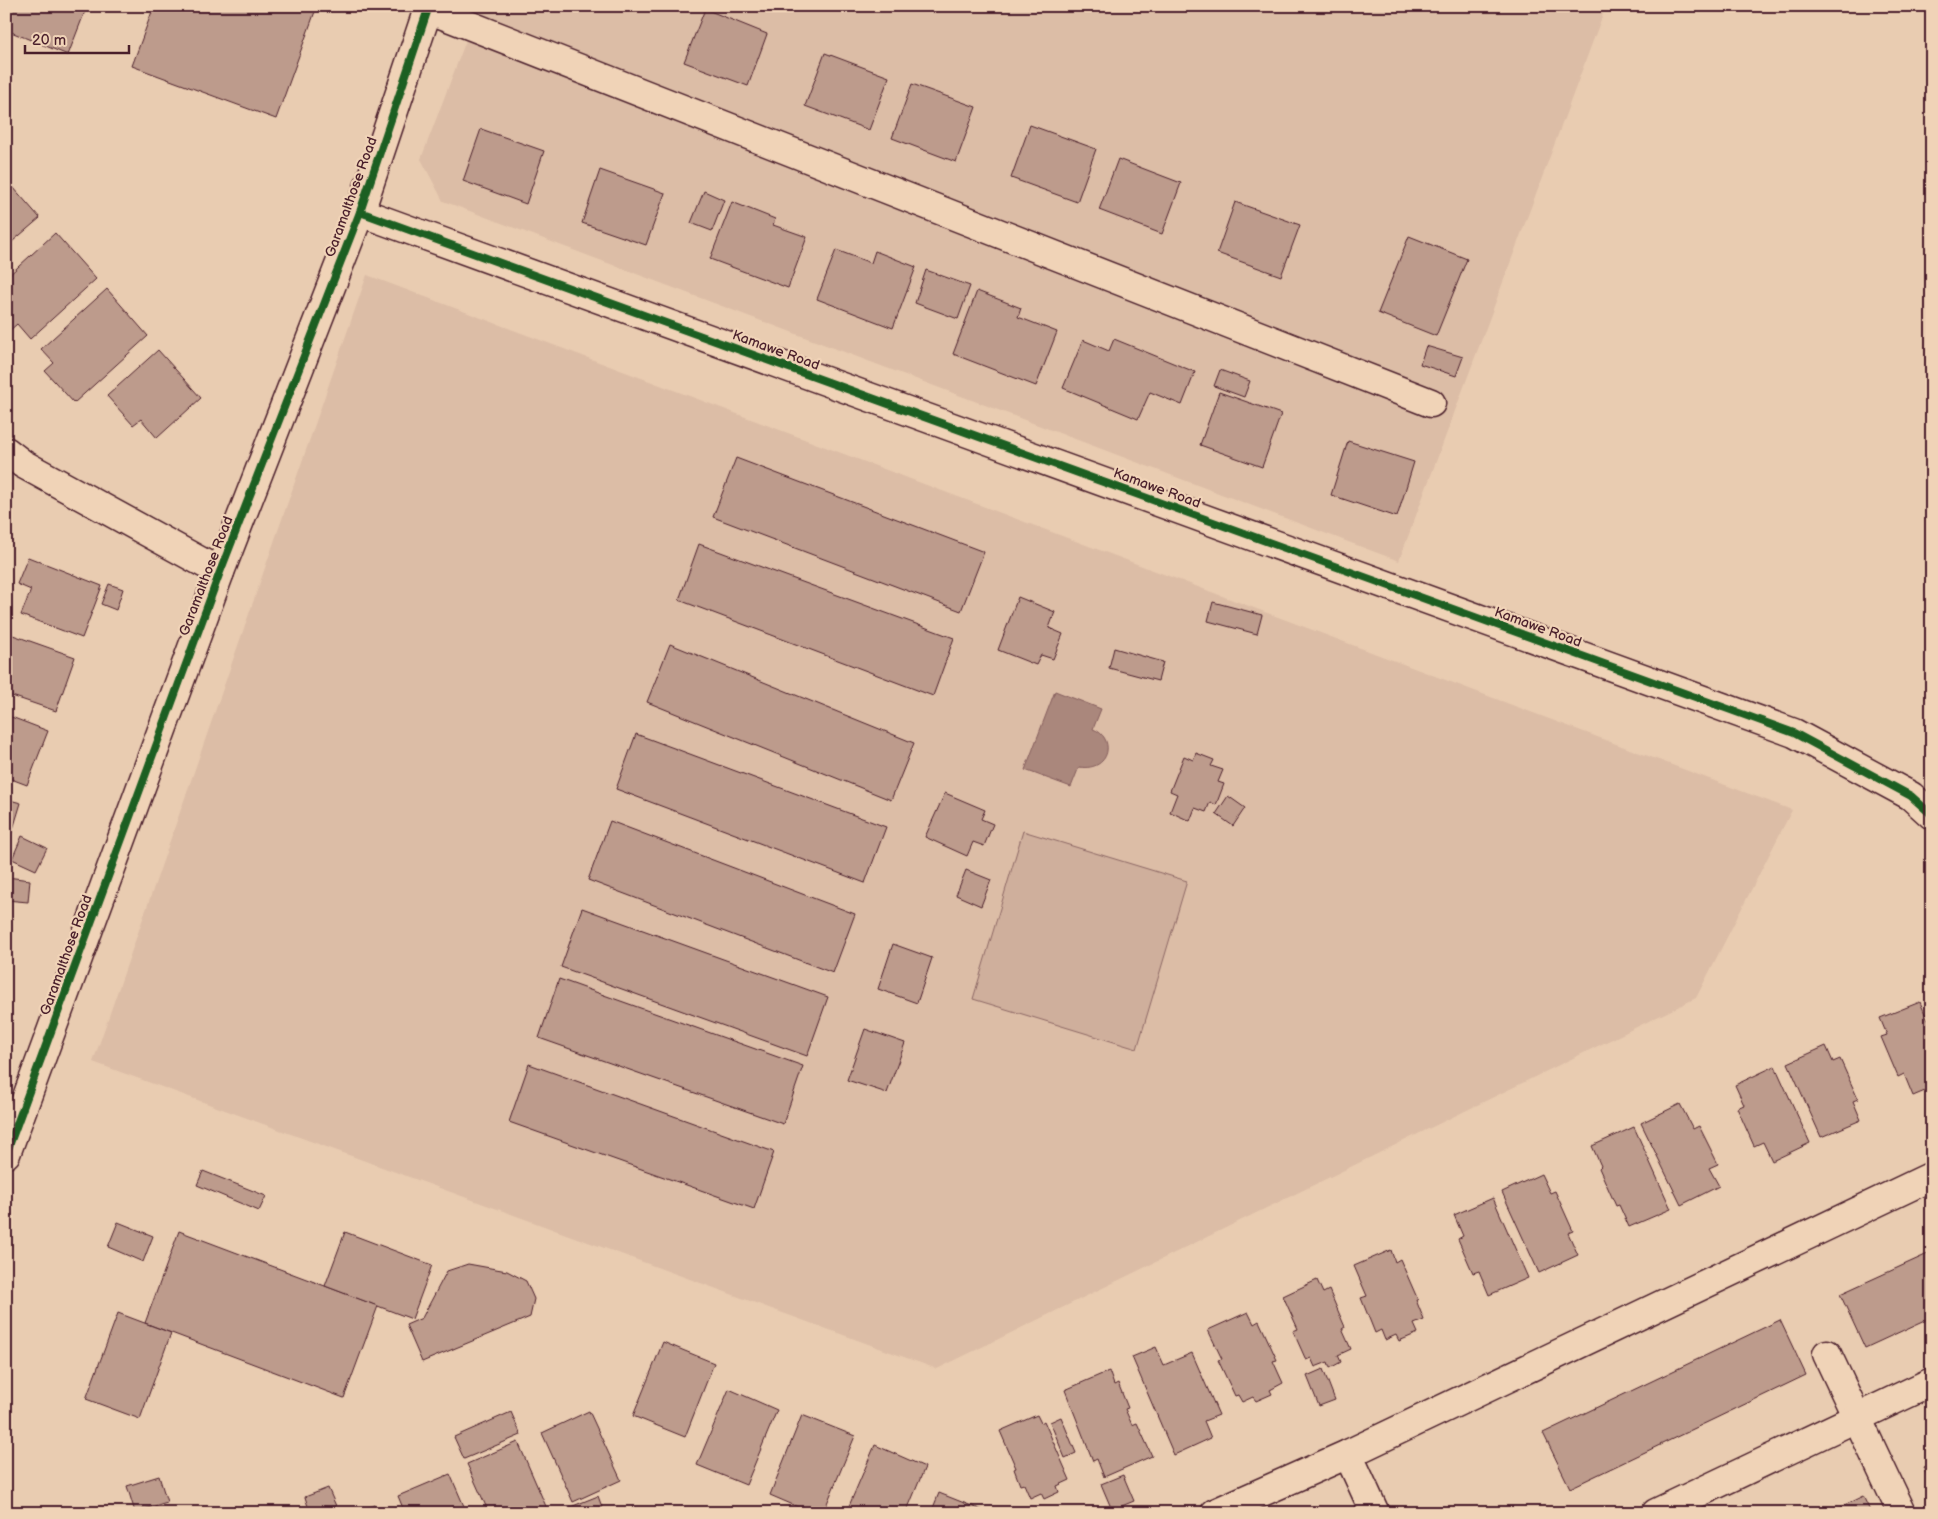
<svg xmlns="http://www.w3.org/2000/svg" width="1938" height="1519" font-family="'Balsamiq Sans',sans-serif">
<rect width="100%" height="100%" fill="#e9ccb1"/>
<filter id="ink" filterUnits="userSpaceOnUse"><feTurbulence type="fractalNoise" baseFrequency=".02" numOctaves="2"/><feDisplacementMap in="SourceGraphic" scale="10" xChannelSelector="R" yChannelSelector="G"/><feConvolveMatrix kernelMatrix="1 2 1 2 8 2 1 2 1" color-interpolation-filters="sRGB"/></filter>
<g filter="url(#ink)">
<g fill="#dcbda6">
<path d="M 479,6 L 1606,6 L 1399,561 L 443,201 L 421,159 Z"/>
<path d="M 367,275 L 1792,810 L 1696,998 L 937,1369 L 93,1062 Z"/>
</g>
<path fill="#cfaf9c" stroke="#8c6764" d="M 1023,831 L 1187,881 L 1137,1049 L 973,999 Z"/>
<path fill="#aa877c" stroke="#845d5c" d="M 1055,691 L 1101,709 L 1093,729 C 1116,737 1111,772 1079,767 L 1071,787 L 1025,770 Z"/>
<g fill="#bd9b8c" stroke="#4a1f2b">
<path d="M 6,6 L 87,6 L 68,55 L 6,30 Z"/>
<path d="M 154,6 L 317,6 L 276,119 L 132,66 Z"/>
<path d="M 705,9 L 767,34 L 748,86 L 684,62 Z"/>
<path d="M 825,53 L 889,77 L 869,130 L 805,106 Z"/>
<path d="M 912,84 L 976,107 L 956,162 L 892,138 Z"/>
<path d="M 1030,125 L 1096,149 L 1077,202 L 1011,178 Z"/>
<path d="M 481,129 L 544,151 L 526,204 L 463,181 Z"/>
<path d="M 1118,159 L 1181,183 L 1162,234 L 1099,210 Z"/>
<path d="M 600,170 L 665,193 L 646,245 L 582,223 Z"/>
<path d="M 6,179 L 40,218 L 6,247 Z"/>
<path d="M 704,191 L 724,200 L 712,231 L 691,223 Z"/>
<path d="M 732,202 L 775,219 L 773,225 L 807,237 L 788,288 L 710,259 Z"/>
<path d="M 1235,202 L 1300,225 L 1281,276 L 1217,253 Z"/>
<path d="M 55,233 L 96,279 L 30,339 L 17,324 L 8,332 L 6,330 L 6,278 Z"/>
<path d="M 1409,236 L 1467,259 L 1436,336 L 1378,313 Z"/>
<path d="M 836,250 L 871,263 L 875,251 L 916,267 L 893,328 L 817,299 Z"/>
<path d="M 926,270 L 970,286 L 958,319 L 915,303 Z"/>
<path d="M 107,289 L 148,336 L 74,403 L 45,371 L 54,363 L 41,349 Z"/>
<path d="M 977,291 L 1021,308 L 1018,317 L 1057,332 L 1036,386 L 953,354 Z"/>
<path d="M 1114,339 L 1195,372 L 1182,405 L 1150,392 L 1138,419 L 1063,388 L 1083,340 L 1109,351 Z"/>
<path d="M 1426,346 L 1463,357 L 1456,376 L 1420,364 Z"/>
<path d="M 158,350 L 201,398 L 157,438 L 141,419 L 133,425 L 107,396 Z"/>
<path d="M 1220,370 L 1250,381 L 1244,397 L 1214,386 Z"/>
<path d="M 1219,392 L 1281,414 L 1262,467 L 1200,445 Z"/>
<path d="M 1348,441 L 1414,462 L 1397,517 L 1331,495 Z"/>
<path d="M 736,458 L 984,552 L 961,611 L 713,517 Z"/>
<path d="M 699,544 L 954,638 L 933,696 L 679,600 Z"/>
<path d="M 28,557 L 102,586 L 82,638 L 21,615 L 31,590 L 17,584 Z"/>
<path d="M 109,584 L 123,589 L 116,610 L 101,604 Z"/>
<path d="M 1018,597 L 1055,612 L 1049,628 L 1063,634 L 1053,659 L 1041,655 L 1036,665 L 998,650 Z"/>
<path d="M 1213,602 L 1262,615 L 1257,634 L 1208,621 Z"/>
<path d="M 10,634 L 75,657 L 56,711 L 6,694 L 6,645 Z"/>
<path d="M 670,644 L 914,743 L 891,800 L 647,702 Z"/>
<path d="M 1114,648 L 1163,662 L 1158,681 L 1109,668 Z"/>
<path d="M 6,715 L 48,731 L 27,785 L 6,777 Z"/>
<path d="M 636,734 L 886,827 L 865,883 L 616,789 Z"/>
<path d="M 1196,753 L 1214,760 L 1211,766 L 1223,770 L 1218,782 L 1224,784 L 1216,805 L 1210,802 L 1206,812 L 1195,808 L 1190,821 L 1170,812 L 1177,794 L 1170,791 L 1184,756 L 1193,760 Z"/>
<path d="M 945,793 L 985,810 L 981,819 L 993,824 L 984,846 L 973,842 L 967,856 L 925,837 Z"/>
<path d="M 1228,796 L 1245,808 L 1233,826 L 1216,814 Z"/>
<path d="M 6,799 L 21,803 L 6,852 Z"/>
<path d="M 610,821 L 855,914 L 833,973 L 588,880 Z"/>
<path d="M 22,836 L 47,848 L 36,870 L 12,859 Z"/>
<path d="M 966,870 L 991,880 L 981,906 L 956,895 Z"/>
<path d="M 7,877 L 30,880 L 28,902 L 6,900 Z"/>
<path d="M 582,908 L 828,997 L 807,1056 L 561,967 Z"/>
<path d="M 893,944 L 932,958 L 917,1003 L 878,989 Z"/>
<path d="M 559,979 L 803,1066 L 783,1124 L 539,1038 Z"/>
<path d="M 1920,1002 L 1932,1030 L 1932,1088 L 1913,1096 L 1904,1074 L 1898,1077 L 1881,1037 L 1887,1035 L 1880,1018 Z"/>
<path d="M 865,1029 L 905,1043 L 887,1093 L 847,1080 Z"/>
<path d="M 1826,1046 L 1833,1062 L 1840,1059 L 1858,1099 L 1853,1101 L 1861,1120 L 1821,1137 L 1788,1063 Z"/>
<path d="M 529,1064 L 774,1152 L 754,1209 L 509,1122 Z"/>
<path d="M 1775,1066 L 1810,1143 L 1772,1161 L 1763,1142 L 1754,1146 L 1737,1108 L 1744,1105 L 1735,1085 Z"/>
<path d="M 1680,1104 L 1693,1129 L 1699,1126 L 1718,1164 L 1709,1168 L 1719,1186 L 1681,1205 L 1641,1123 Z"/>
<path d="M 1634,1127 L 1671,1209 L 1629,1227 L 1619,1205 L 1616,1206 L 1599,1168 L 1601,1166 L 1592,1146 Z"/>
<path d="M 203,1171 L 266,1196 L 259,1211 L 197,1185 Z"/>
<path d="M 1541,1174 L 1550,1193 L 1555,1191 L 1573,1231 L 1568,1233 L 1578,1255 L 1539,1273 L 1502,1192 Z"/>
<path d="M 1493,1198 L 1528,1278 L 1489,1295 L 1479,1271 L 1473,1273 L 1458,1239 L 1463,1236 L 1454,1215 Z"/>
<path d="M 118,1222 L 153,1236 L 143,1262 L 108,1247 Z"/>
<path d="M 179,1231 L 378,1306 L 344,1398 L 145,1323 Z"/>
<path d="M 345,1232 L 432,1265 L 412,1319 L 325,1286 Z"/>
<path d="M 1391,1250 L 1395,1262 L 1400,1259 L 1418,1300 L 1416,1300 L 1424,1320 L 1414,1324 L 1418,1333 L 1399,1341 L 1396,1335 L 1385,1340 L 1381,1330 L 1375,1333 L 1361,1298 L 1367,1296 L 1354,1266 Z"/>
<path d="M 1932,1252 L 1932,1317 L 1865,1348 L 1840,1294 Z"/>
<path d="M 468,1264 L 507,1271 L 526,1281 L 534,1299 L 530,1317 L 422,1362 L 406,1325 L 422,1318 L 447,1271 Z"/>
<path d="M 1317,1280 L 1323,1293 L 1329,1290 L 1345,1327 L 1342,1329 L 1351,1349 L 1338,1355 L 1341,1362 L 1330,1368 L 1328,1362 L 1315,1367 L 1311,1358 L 1306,1360 L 1293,1331 L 1298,1329 L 1283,1296 Z"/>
<path d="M 1248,1312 L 1254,1324 L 1259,1321 L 1277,1360 L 1273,1361 L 1283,1383 L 1270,1390 L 1272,1394 L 1256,1401 L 1253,1397 L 1242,1402 L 1238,1395 L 1235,1396 L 1218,1360 L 1222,1359 L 1208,1330 Z"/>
<path d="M 118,1313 L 171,1333 L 140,1419 L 86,1399 Z"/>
<path d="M 1780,1320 L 1806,1375 L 1570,1488 L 1543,1433 Z"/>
<path d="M 663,1342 L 714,1363 L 685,1437 L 633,1416 Z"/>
<path d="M 1156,1347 L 1164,1365 L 1192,1353 L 1219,1415 L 1204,1421 L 1211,1438 L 1174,1455 L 1132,1357 Z"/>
<path d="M 1323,1369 L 1335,1400 L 1319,1406 L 1307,1376 Z"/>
<path d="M 1109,1371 L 1114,1385 L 1118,1383 L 1128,1408 L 1125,1409 L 1132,1425 L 1137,1423 L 1152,1456 L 1104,1477 L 1097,1459 L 1093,1461 L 1065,1390 Z"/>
<path d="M 729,1389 L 777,1410 L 746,1485 L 697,1465 Z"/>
<path d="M 589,1411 L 621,1480 L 573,1502 L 542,1433 Z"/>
<path d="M 511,1412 L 521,1435 L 464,1459 L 454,1437 Z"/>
<path d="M 802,1415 L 855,1436 L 823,1513 L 812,1513 L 770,1495 Z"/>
<path d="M 1037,1415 L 1041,1423 L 1044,1421 L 1070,1480 L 1057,1486 L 1059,1492 L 1044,1499 L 1041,1493 L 1030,1498 L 1024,1484 L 1020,1485 L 1014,1469 L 1016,1468 L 1000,1431 Z"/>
<path d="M 1061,1417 L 1076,1453 L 1065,1458 L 1050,1422 Z"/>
<path d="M 518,1442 L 548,1511 L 543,1513 L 489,1513 L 467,1464 Z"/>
<path d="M 875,1445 L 925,1467 L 906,1513 L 846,1513 Z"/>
<path d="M 1932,1463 L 1932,1486 L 1923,1467 Z"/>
<path d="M 450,1474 L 467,1513 L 405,1513 L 398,1496 Z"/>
<path d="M 1123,1475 L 1134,1501 L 1112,1510 L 1101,1484 Z"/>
<path d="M 159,1476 L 167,1502 L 135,1512 L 127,1486 Z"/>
<path d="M 328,1488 L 336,1506 L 319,1513 L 310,1513 L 305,1497 Z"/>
<path d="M 939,1493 L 987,1512 L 987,1513 L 931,1513 Z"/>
<path d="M 598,1496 L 602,1507 L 587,1513 L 570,1513 L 568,1508 Z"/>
<path d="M 1863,1496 L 1871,1513 L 1828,1513 Z"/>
<path d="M 374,1505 L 377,1513 L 358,1513 Z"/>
</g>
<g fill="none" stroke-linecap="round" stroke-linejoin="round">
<defs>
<g id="minor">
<path d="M 428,9 L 1431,403"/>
<path d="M 360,212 L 1794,733 L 1911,796 L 1932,815"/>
<path d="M 6,451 L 23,464 L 220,572"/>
<path d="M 6,1154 L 220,572 L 360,212 L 429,6"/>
<path d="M 1827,1354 L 1902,1513"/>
<path d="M 1348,1454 L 1375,1513"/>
<path d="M 1215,1513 L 1348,1454 L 1932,1176"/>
<path d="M 1656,1513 L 1932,1382"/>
</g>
</defs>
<use href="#minor" stroke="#4a1f2b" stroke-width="31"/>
<use href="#minor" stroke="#f0d3b7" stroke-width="28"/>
<defs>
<g id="cycleway">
<path d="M 360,212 L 1794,733 L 1911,796 L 1932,815"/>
<path d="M 6,1154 L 220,572 L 360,212 L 429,6"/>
</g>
</defs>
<use href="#cycleway" stroke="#f0d3b7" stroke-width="11"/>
<use href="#cycleway" stroke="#1b5e20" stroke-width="8"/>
</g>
</g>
<g text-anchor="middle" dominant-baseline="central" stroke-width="4.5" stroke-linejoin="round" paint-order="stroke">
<g font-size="14" fill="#4a1f2b" stroke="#f0d3b7">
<text transform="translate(351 197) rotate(-70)">Garamalthose Road</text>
<text transform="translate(776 350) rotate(20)">Kamawe Road</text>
<text transform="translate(1157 488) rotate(20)">Kamawe Road</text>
<text transform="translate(206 576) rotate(-69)">Garamalthose Road</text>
<text transform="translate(1538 627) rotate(20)">Kamawe Road</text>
<text transform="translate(66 955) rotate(-70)">Garamalthose Road</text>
</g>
</g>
<rect width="1938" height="1519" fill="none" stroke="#f0d3b7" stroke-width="25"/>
<rect x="12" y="12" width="1913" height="1494" fill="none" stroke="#4a1f2b" stroke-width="2" filter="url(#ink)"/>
<path d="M25 45v8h104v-8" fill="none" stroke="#4a1f2b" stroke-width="2.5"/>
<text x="32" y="45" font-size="15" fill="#4a1f2b" stroke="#f0d3b7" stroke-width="4" paint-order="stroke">20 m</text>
</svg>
